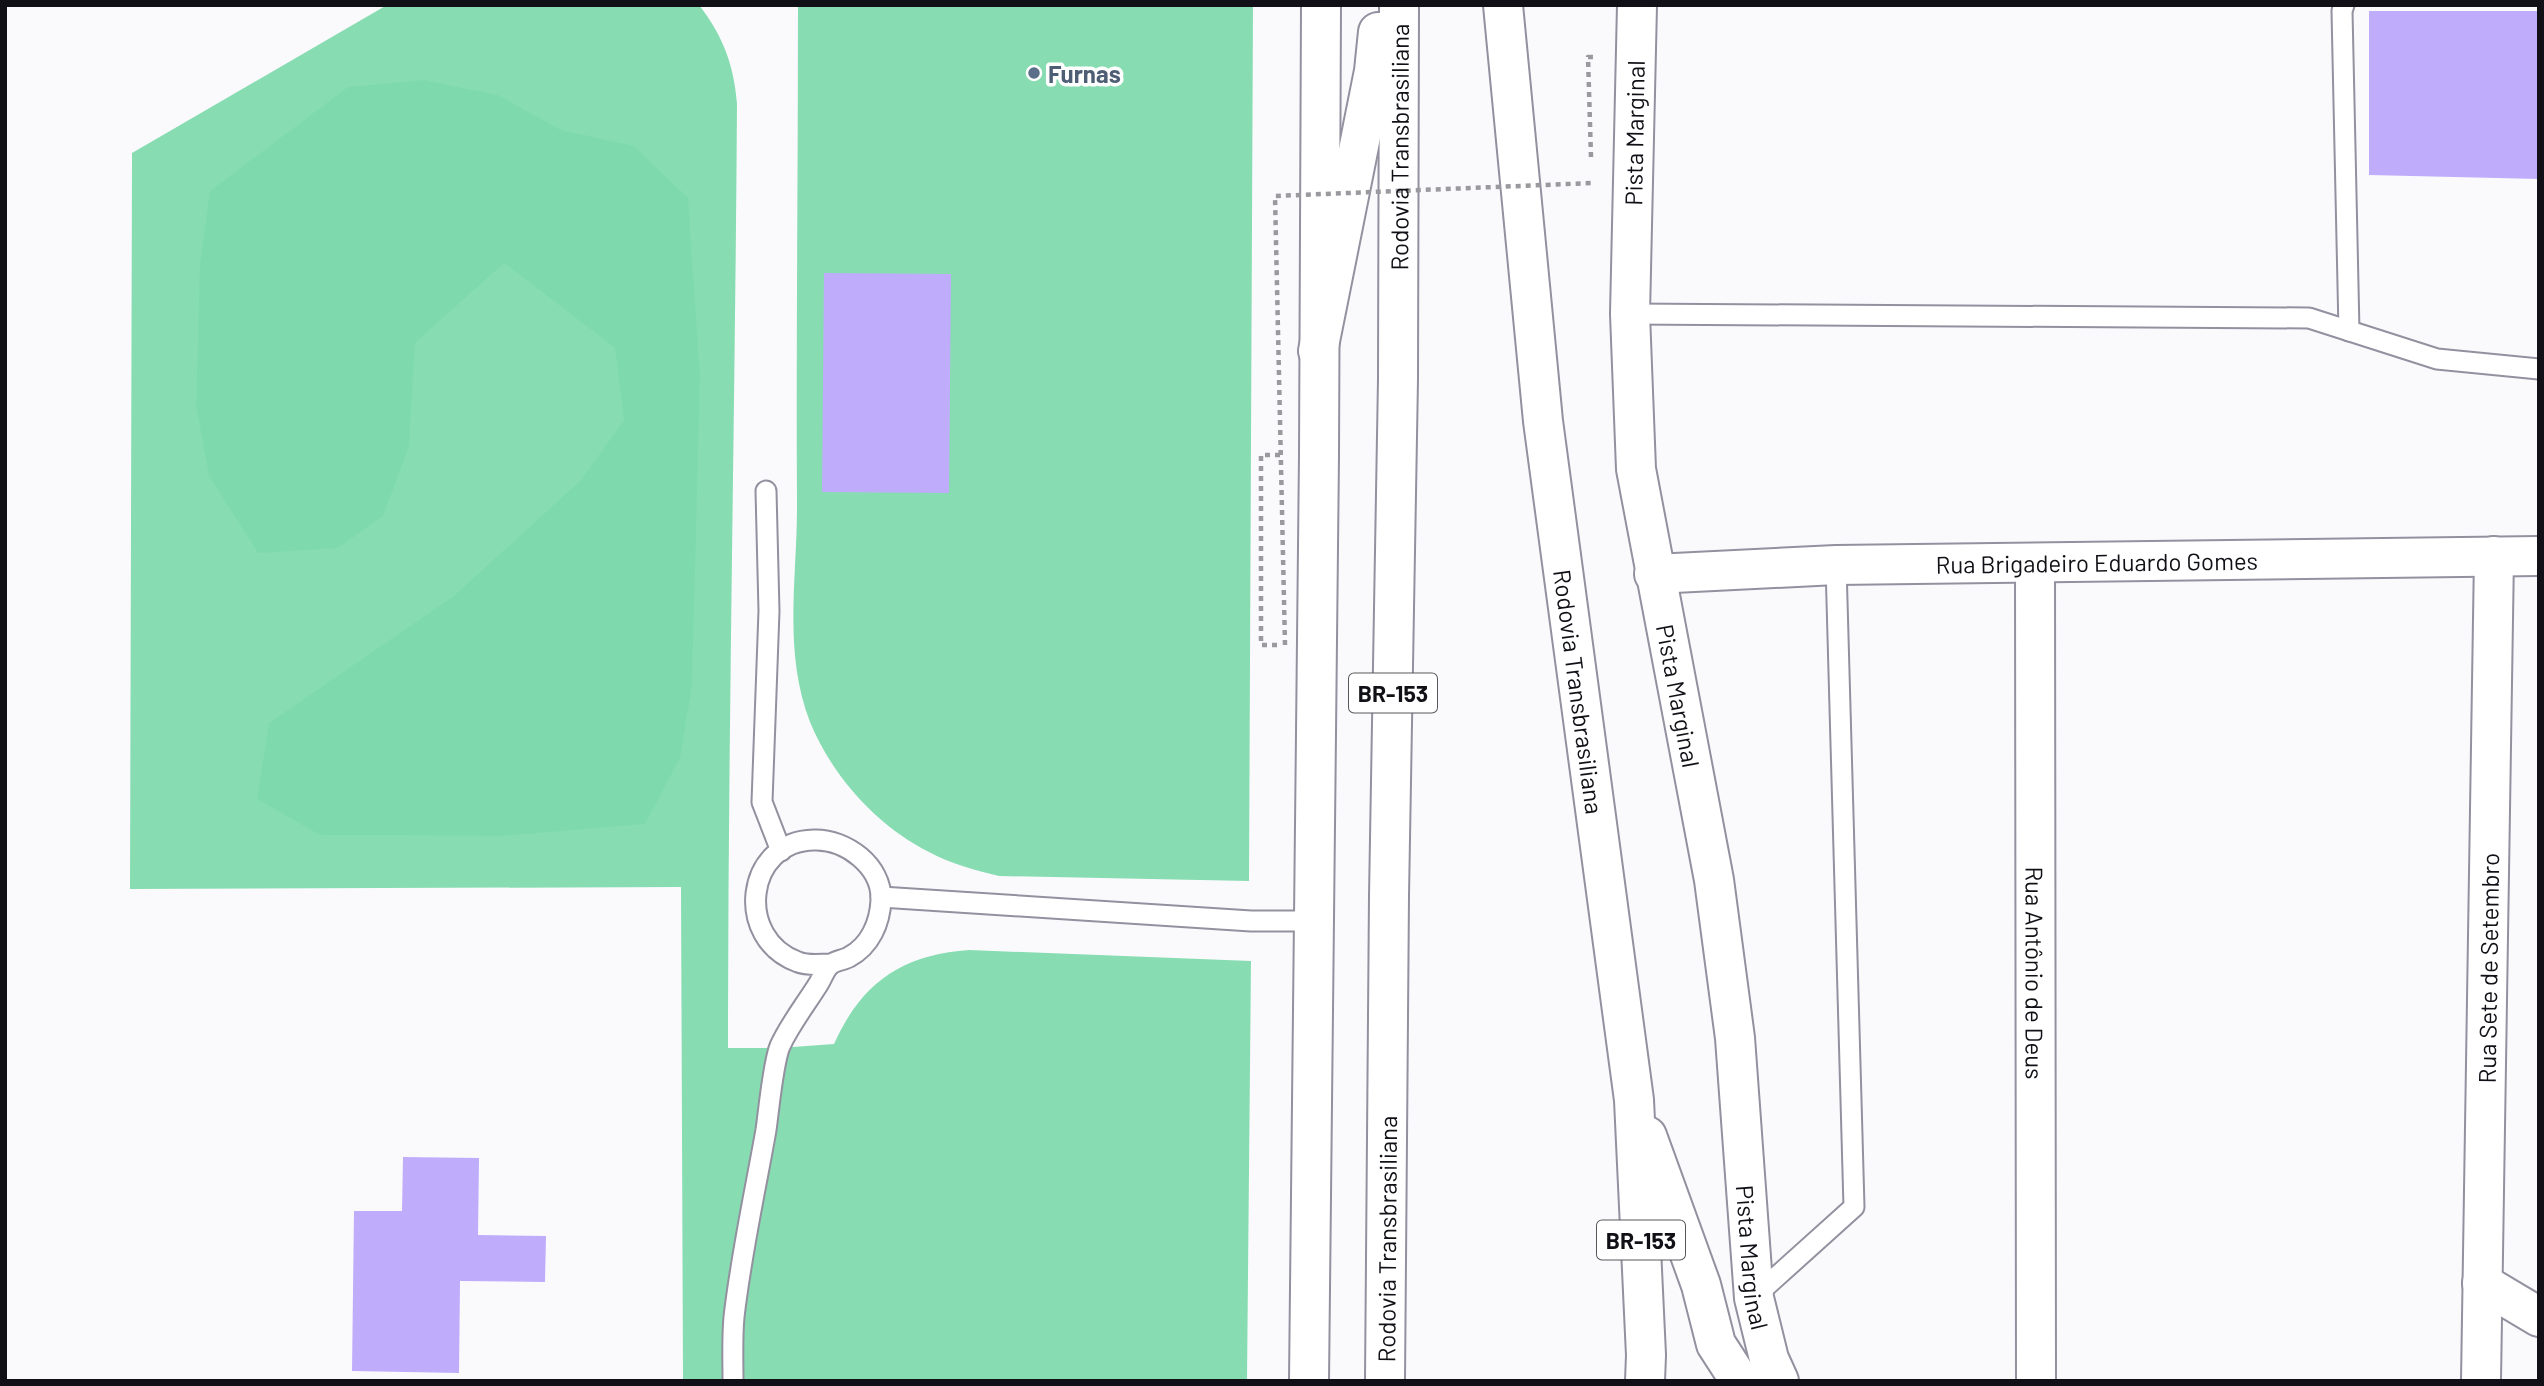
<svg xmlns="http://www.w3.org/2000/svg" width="2544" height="1386" font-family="Barlow,sans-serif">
<rect width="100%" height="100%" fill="#fafafd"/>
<g fill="#88dcb2">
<path d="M 387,5 L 699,5 C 723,36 734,65 737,104 C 735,418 728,733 728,1048 L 779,1048 L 834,1044 C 862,982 902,955 969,950 L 1251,961 L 1247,1381 L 683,1381 L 681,887 L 130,889 L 132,153 Z"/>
<path d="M 798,5 L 1253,5 L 1249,881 L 999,876 C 975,870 951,864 929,852 C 877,826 832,776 810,722 C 783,652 797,580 797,507 C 796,340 798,173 798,5 Z"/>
</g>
<path fill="#7edaad" d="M 424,80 L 498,95 L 561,130 L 634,146 L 688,198 L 700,376 L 692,685 L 680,758 L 645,824 L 501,836 L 320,835 L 257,799 L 269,723 L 455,595 L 581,480 L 624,420 L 615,348 L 504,263 L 415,343 L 409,447 L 383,516 L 338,548 L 258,553 L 209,476 L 196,405 L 200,264 L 210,191 L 348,87 Z"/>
<g fill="#bfacfb">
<path d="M 2369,11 L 2539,11 L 2539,179 L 2369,175 Z"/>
<path d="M 824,273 L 951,274 L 949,493 L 822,492 Z"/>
<path d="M 403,1157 L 479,1158 L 478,1235 L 546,1236 L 545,1282 L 460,1281 L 459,1373 L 352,1371 L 354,1211 L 402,1211 Z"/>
</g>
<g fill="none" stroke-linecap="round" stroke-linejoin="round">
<defs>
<g id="lane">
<path d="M 2344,5 L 2342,11 L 2349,331"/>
<path d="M 1630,314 L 2309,318 L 2437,359 L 2539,369"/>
<path d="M 766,491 L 769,611 L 762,802 L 781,851"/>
<path d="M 881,897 L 1251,921 L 1314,921"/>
<path d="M 1754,1297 L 1854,1207 L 1836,565"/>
<path d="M 733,1381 C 733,1360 732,1338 734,1317 C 741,1255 755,1192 766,1130 C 769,1109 773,1063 780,1046 C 790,1024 806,1004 819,983 C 822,978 825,969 830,965 C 834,961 844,960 849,957 C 870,946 880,923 881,900 C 882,866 846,839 814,840 C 745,841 734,939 798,962 C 808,966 820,964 830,964"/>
</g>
<g id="street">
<path id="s1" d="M 2035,563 L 2036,1381"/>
<path id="s2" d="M 1654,574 L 1836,565 L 2539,556"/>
<path d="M 2482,1283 L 2539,1317"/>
<path id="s3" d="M 2481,1381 L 2494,556"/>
</g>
<g id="secondary">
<path id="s4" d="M 1637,5 L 1630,314 L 1636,469 L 1714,880 L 1735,1038 L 1754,1298 L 1769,1359 L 1779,1381"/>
<path d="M 1309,1381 L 1319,455 L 1321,5"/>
</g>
<g id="highway">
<path id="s5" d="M 1503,5 L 1543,421 L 1634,1100 L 1646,1355 L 1645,1381"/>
<path d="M 1318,351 L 1374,71 L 1378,32"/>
<path d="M 1647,1136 L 1701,1285 L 1716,1344 L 1740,1381"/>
<path id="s6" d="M 1385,1381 L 1389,896 L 1398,379 L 1399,5"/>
</g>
</defs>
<use href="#lane" stroke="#93909f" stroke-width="23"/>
<use href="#street" stroke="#93909f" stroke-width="42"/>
<use href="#secondary" stroke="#93909f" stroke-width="42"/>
<use href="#highway" stroke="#93909f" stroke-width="42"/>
<g stroke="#9a9a9e" stroke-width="4.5" stroke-dasharray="5 5" stroke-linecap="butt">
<path d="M 1591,157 L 1588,57 L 1596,57"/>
<path d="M 1277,645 L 1261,645 L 1261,455 L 1281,455"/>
</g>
<use href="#lane" stroke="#fff" stroke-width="19"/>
<use href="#street" stroke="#fff" stroke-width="38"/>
<use href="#secondary" stroke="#fff" stroke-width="38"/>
<use href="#highway" stroke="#fff" stroke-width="38"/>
<path stroke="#9a9a9e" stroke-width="4.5" stroke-dasharray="5 5" stroke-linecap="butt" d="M 1285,645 L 1275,196 L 1592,183"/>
</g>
<circle fill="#5c6f8a" stroke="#fff" stroke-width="2.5" cx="1034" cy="73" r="7"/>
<g text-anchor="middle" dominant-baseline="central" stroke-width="7" stroke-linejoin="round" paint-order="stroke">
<g fill="#fff" stroke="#58585c" stroke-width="2">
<rect x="1349" y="673.5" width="88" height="39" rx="5"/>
<rect x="1597" y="1220.5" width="88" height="39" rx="5"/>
</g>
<g font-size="23" font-weight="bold" fill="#111016">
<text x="1393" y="693">BR-153</text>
<text x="1641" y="1240">BR-153</text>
</g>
<g font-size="24" font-weight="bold" fill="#4e5e75" stroke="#fff" text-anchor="start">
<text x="1048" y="73">Furnas</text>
</g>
<g font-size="24" fill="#111016" stroke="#fff">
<text transform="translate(1634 133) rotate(-89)">Pista Marginal</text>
<text stroke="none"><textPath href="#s6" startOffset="1234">Rodovia Transbrasiliana</textPath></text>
<text stroke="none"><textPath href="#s2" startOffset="443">Rua Brigadeiro Eduardo Gomes</textPath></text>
<text stroke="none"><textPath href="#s5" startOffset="691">Rodovia Transbrasiliana</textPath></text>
<text stroke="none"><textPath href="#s4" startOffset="695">Pista Marginal</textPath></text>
<text stroke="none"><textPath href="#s3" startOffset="413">Rua Sete de Setembro</textPath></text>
<text stroke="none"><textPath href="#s1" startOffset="410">Rua Antônio de Deus</textPath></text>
<text stroke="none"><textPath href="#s6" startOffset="142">Rodovia Transbrasiliana</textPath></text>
<text stroke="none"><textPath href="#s4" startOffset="1262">Pista Marginal</textPath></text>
</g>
</g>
<rect width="2544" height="1386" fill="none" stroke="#111016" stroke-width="14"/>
</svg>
